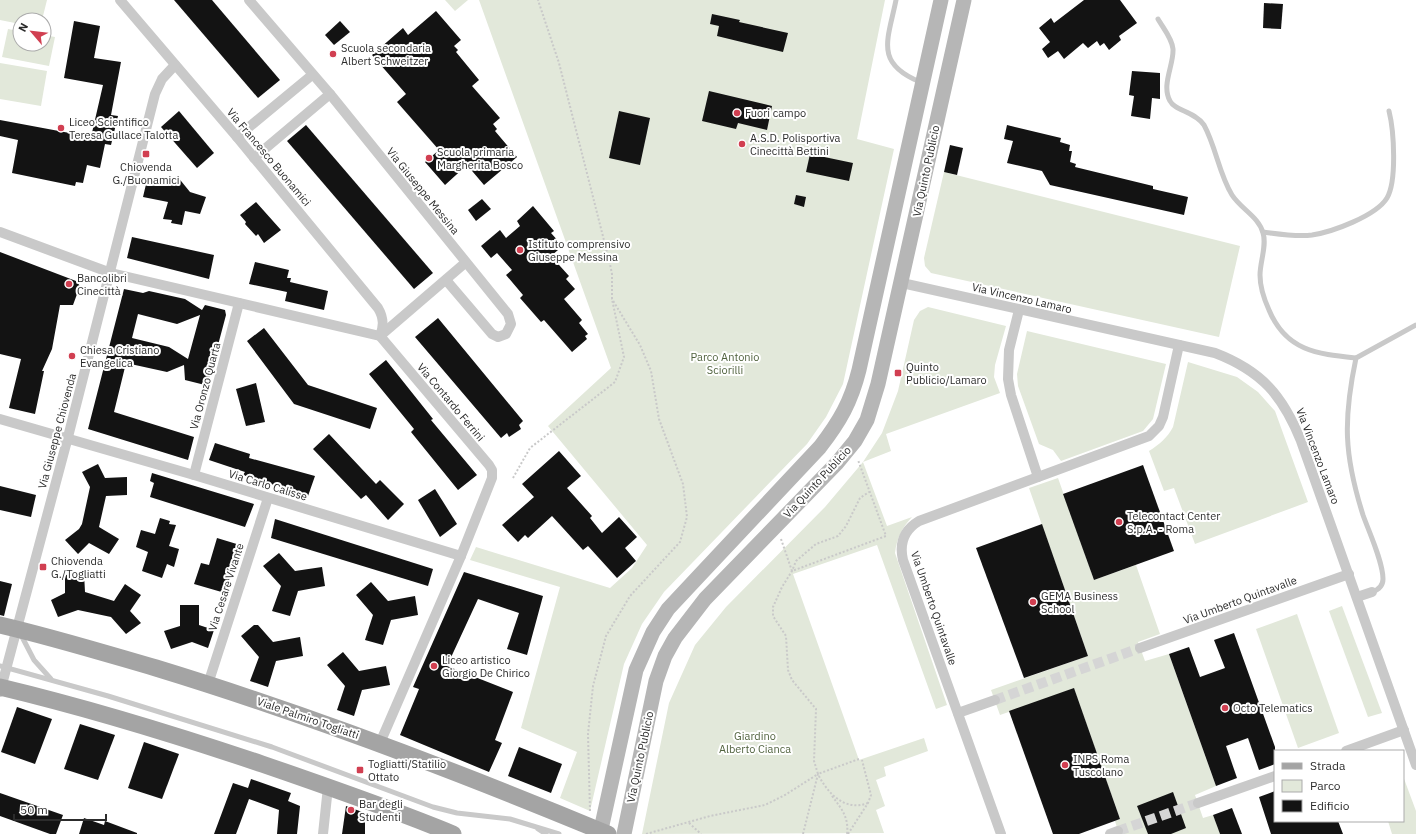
<svg xmlns="http://www.w3.org/2000/svg" width="1416" height="834" font-family="'IBM Plex Sans',sans-serif">
<rect width="100%" height="100%" fill="#fff"/>
<g fill="#e2e8da">
<path d="M 0,0 L 47,0 L 42,20 L 20,20 L 20,24 L 0,20 Z"/>
<path d="M 445,0 L 468,0 L 455,11 Z"/>
<path d="M 479,0 L 885,0 L 857,139 L 894,149 L 843,384 L 826,417 L 807,444 L 664,592 L 642,624 L 624,664 L 590,811 L 560,798 L 577,752 L 521,728 L 560,587 L 470,560 L 476,547 L 610,588 L 632,568 L 647,545 L 548,426 L 611,368 Z"/>
<path d="M 8,29 L 20,31 L 20,44 L 44,44 L 44,35 L 55,37 L 49,66 L 2,57 Z"/>
<path d="M 0,63 L 47,71 L 41,106 L 0,99 Z"/>
<path d="M 944,172 L 1240,246 L 1219,337 L 931,273 L 925,266 L 924,258 Z"/>
<path d="M 928,307 L 1006,326 L 995,365 L 994,377 L 1000,393 L 886,434 L 891,451 L 863,462 L 887,526 L 912,517 C 902,528 897,537 895,553 L 947,705 L 936,709 L 877,545 L 793,574 L 859,760 L 924,738 L 928,751 L 884,767 L 886,776 L 876,780 L 885,806 L 876,810 L 884,833 L 642,834 L 669,703 L 695,645 L 726,607 L 825,507 L 863,462 L 882,433 L 898,391 L 914,320 L 920,311 Z"/>
<path d="M 1027,331 L 1166,364 L 1153,419 L 1143,431 L 1061,461 L 1053,450 L 1039,444 L 1018,386 L 1017,374 Z"/>
<path d="M 1188,362 L 1237,377 L 1258,392 L 1275,411 L 1308,502 L 1195,544 L 1174,488 L 1164,491 L 1149,451 C 1160,444 1167,438 1173,427 Z"/>
<path d="M 1058,478 L 1094,580 L 1136,565 L 1160,634 L 1138,642 L 1145,661 L 1169,654 L 1216,786 L 1195,795 L 1203,818 L 1213,815 L 1220,834 L 1119,834 L 1115,821 L 1120,819 L 1074,689 L 1000,715 L 991,690 L 1088,656 L 1029,488 Z"/>
<path d="M 1342,606 L 1382,713 L 1368,717 L 1329,611 Z"/>
<path d="M 1297,614 L 1339,733 L 1298,748 L 1256,629 Z"/>
<path d="M 1403,776 L 1416,811 L 1416,834 L 1392,834 L 1388,821 L 1403,821 Z"/>
</g>
<g fill="#131313" fill-rule="evenodd">
<path d="M 174,0 L 212,0 L 280,80 L 258,98 Z"/>
<path d="M 1084,0 L 1120,0 L 1137,23 L 1119,36 L 1121,40 L 1109,50 L 1104,43 L 1100,46 L 1097,41 L 1088,48 L 1083,43 L 1064,59 L 1058,51 L 1048,58 L 1042,49 L 1050,42 L 1039,28 L 1051,18 L 1054,23 Z"/>
<path d="M 1264,3 L 1283,4 L 1281,29 L 1263,28 Z"/>
<path d="M 436,11 L 461,40 L 454,46 L 458,50 L 456,52 L 479,80 L 472,86 L 500,118 L 493,124 L 497,129 L 495,131 L 517,157 L 484,185 L 467,165 L 445,185 L 425,162 L 439,150 L 397,102 L 406,94 L 372,55 L 403,28 L 408,35 Z"/>
<path d="M 712,14 L 740,20 L 739,22 L 788,33 L 783,52 L 717,36 L 719,26 L 710,24 Z"/>
<path d="M 74,21 L 100,26 L 94,58 L 121,62 L 111,115 L 118,116 L 111,145 L 105,144 L 100,168 L 87,165 L 83,183 L 76,182 L 75,186 L 12,173 L 18,140 L 0,136 L 0,120 L 91,137 L 103,85 L 64,78 Z"/>
<path d="M 340,21 L 350,32 L 334,45 L 325,35 Z"/>
<path d="M 1132,71 L 1160,73 L 1160,99 L 1152,98 L 1150,119 L 1131,116 L 1134,96 L 1129,95 Z"/>
<path d="M 709,91 L 772,106 L 767,130 L 738,123 L 736,129 L 702,121 Z"/>
<path d="M 179,111 L 214,153 L 197,168 L 161,127 Z"/>
<path d="M 619,111 L 650,118 L 640,165 L 609,158 Z"/>
<path d="M 306,125 L 433,273 L 414,289 L 287,141 Z"/>
<path d="M 1007,125 L 1061,138 L 1060,142 L 1070,145 L 1069,151 L 1072,151 L 1070,162 L 1076,164 L 1075,167 L 1153,186 L 1153,189 L 1188,197 L 1184,215 L 1050,185 L 1042,171 L 1007,163 L 1013,141 L 1004,139 Z"/>
<path d="M 950,145 L 963,148 L 957,175 L 944,172 Z"/>
<path d="M 810,154 L 853,163 L 849,181 L 806,172 Z"/>
<path d="M 177,176 L 190,192 L 206,197 L 200,214 L 185,211 L 182,225 L 171,223 L 172,220 L 163,219 L 168,202 L 143,197 L 147,180 L 166,183 Z"/>
<path d="M 796,195 L 806,197 L 804,207 L 794,204 Z"/>
<path d="M 482,199 L 491,209 L 476,221 L 468,210 Z"/>
<path d="M 256,202 L 281,230 L 264,243 L 258,234 L 256,236 L 245,224 L 246,222 L 240,215 Z"/>
<path d="M 533,206 L 554,231 L 551,233 L 560,243 L 555,247 L 558,250 L 551,256 L 569,276 L 566,279 L 575,289 L 564,299 L 582,320 L 579,323 L 588,334 L 585,336 L 587,339 L 572,352 L 544,320 L 541,322 L 520,298 L 523,295 L 506,275 L 512,270 L 497,253 L 491,258 L 481,246 L 500,230 L 506,238 L 520,226 L 517,221 Z"/>
<path d="M 132,237 L 214,255 L 209,279 L 127,258 Z"/>
<path d="M 0,252 L 76,281 L 80,286 L 73,305 L 60,305 L 52,349 L 42,371 L 44,371 L 35,414 L 9,408 L 21,359 L 0,354 Z"/>
<path d="M 255,262 L 289,270 L 287,278 L 291,278 L 290,282 L 328,291 L 324,310 L 285,301 L 287,292 L 249,284 Z"/>
<path d="M 124,289 L 143,293 L 149,291 L 185,299 L 202,310 L 205,305 L 225,310 L 226,315 L 209,379 L 205,385 L 185,380 L 184,365 L 167,372 L 126,363 L 114,412 L 194,437 L 188,460 L 88,429 ZM 138,314 L 177,324 L 200,315 L 188,359 L 169,347 L 132,338 Z"/>
<path d="M 438,318 L 523,421 L 519,425 L 521,429 L 509,437 L 507,433 L 501,438 L 415,337 Z"/>
<path d="M 264,328 L 308,385 L 377,408 L 370,429 L 294,404 L 247,341 Z"/>
<path d="M 386,360 L 433,419 L 431,420 L 477,475 L 458,490 L 411,432 L 414,429 L 369,374 Z"/>
<path d="M 256,383 L 265,422 L 246,426 L 236,389 Z"/>
<path d="M 329,434 L 376,484 L 380,480 L 404,504 L 388,520 L 366,495 L 361,499 L 313,449 Z"/>
<path d="M 215,443 L 250,454 L 249,458 L 315,476 L 308,496 L 243,475 L 245,472 L 209,460 Z"/>
<path d="M 559,451 L 581,476 L 567,488 L 592,516 L 590,518 L 602,533 L 619,517 L 637,537 L 625,548 L 636,561 L 617,578 L 588,546 L 583,550 L 552,516 L 528,538 L 525,535 L 518,542 L 502,525 L 534,497 L 522,484 Z"/>
<path d="M 98,464 L 105,478 L 127,477 L 127,495 L 106,496 L 99,527 L 119,539 L 109,554 L 89,543 L 78,554 L 65,540 L 79,529 L 82,524 L 90,487 L 82,472 Z"/>
<path d="M 1143,465 L 1174,551 L 1094,580 L 1063,494 Z"/>
<path d="M 152,473 L 254,504 L 245,527 L 150,497 L 154,483 L 150,481 Z"/>
<path d="M 0,486 L 36,495 L 31,517 L 0,510 Z"/>
<path d="M 435,489 L 457,524 L 440,537 L 418,500 Z"/>
<path d="M 160,518 L 170,521 L 169,524 L 176,525 L 169,546 L 179,549 L 174,567 L 167,564 L 162,578 L 142,571 L 148,552 L 136,547 L 141,530 L 155,534 Z"/>
<path d="M 275,519 L 433,569 L 428,586 L 271,538 Z"/>
<path d="M 1042,524 L 1088,656 L 1024,678 L 976,548 Z"/>
<path d="M 217,538 L 240,545 L 225,593 L 194,584 L 201,563 L 209,565 Z"/>
<path d="M 279,553 L 295,571 L 322,567 L 325,586 L 298,591 L 290,616 L 272,611 L 281,586 L 263,566 Z"/>
<path d="M 464,572 L 543,596 L 527,655 L 507,649 L 519,613 L 478,599 L 447,666 L 513,692 L 495,740 L 502,743 L 489,772 L 400,735 L 419,689 L 413,687 Z"/>
<path d="M 84,573 L 85,592 L 114,601 L 125,584 L 141,595 L 130,611 L 141,623 L 126,634 L 111,617 L 78,610 L 58,617 L 51,600 L 65,593 L 65,575 Z"/>
<path d="M 0,581 L 12,584 L 4,616 L 0,615 Z"/>
<path d="M 371,582 L 388,601 L 415,596 L 418,615 L 391,620 L 383,645 L 365,640 L 373,615 L 356,595 Z"/>
<path d="M 180,605 L 199,605 L 199,625 L 214,630 L 208,648 L 192,642 L 171,649 L 164,631 L 180,626 Z"/>
<path d="M 254,625 L 258,625 L 273,642 L 300,637 L 303,656 L 276,661 L 268,687 L 250,681 L 259,657 L 241,636 Z"/>
<path d="M 1234,633 L 1275,747 L 1275,764 L 1259,770 L 1248,738 L 1226,746 L 1237,778 L 1216,786 L 1169,654 L 1189,647 L 1200,677 L 1225,668 L 1214,640 Z"/>
<path d="M 343,652 L 359,671 L 386,666 L 390,685 L 362,690 L 354,716 L 337,710 L 345,686 L 327,665 Z"/>
<path d="M 1074,688 L 1120,819 L 1079,834 L 1053,834 L 1009,711 Z"/>
<path d="M 17,707 L 52,719 L 35,764 L 1,752 Z"/>
<path d="M 80,724 L 115,735 L 98,780 L 64,769 Z"/>
<path d="M 144,742 L 179,754 L 162,799 L 128,788 Z"/>
<path d="M 519,747 L 562,764 L 551,793 L 508,776 Z"/>
<path d="M 251,779 L 291,793 L 288,801 L 300,806 L 297,834 L 277,834 L 279,810 L 249,799 L 236,834 L 214,834 L 233,783 L 248,788 Z"/>
<path d="M 1275,791 L 1275,821 L 1338,821 L 1343,834 L 1271,834 L 1259,797 Z"/>
<path d="M 1173,792 L 1186,828 L 1171,834 L 1148,834 L 1137,806 Z"/>
<path d="M 0,793 L 63,815 L 56,834 L 50,834 L 0,816 Z"/>
<path d="M 346,806 L 365,813 L 365,834 L 342,834 Z"/>
<path d="M 1232,808 L 1242,834 L 1220,834 L 1213,815 Z"/>
<path d="M 84,818 L 104,825 L 105,821 L 137,833 L 137,834 L 79,834 Z"/>
</g>
<g fill="none" stroke-linecap="round" stroke-linejoin="round">
<g stroke="#d5d5d5" stroke-width="10" stroke-dasharray="10 5" stroke-linecap="butt">
<path d="M 995,700 L 1140,648"/>
<path d="M 1118,831 L 1198,803"/>
</g>
<g stroke="#c9c9c9" stroke-width="2" stroke-dasharray="2 2" stroke-linecap="butt">
<path d="M 513,478 L 530,448 L 615,382 L 624,357 L 612,299 L 612,274 L 610,264 L 559,63 L 538,0"/>
<path d="M 781,539 L 792,571 L 886,536 L 858,460"/>
<path d="M 859,759 L 818,774 L 814,761 L 816,709 L 792,680 L 788,670 L 786,636 L 773,616 L 773,607 L 782,587 L 792,571 L 796,561 L 816,544 L 838,536 L 846,526 L 860,498 L 869,492"/>
<path d="M 382,779 L 384,773"/>
<path d="M 832,796 C 842,809 849,818 847,834"/>
<path d="M 590,811 L 588,734 L 593,686 L 606,636 L 630,596 L 680,542 L 687,517 L 683,484 L 659,419 L 651,371 L 640,345 L 612,299"/>
<path d="M 689,823 L 701,834"/>
<path d="M 646,834 L 710,816 L 765,805 L 785,795 L 818,774"/>
<path d="M 803,834 L 818,774 C 827,793 845,812 868,803"/>
<path d="M 848,834 L 868,803 L 871,795 L 862,760"/>
</g>
<g stroke="#c9c9c9" stroke-width="5">
<path d="M 896,0 C 888,40 874,63 920,82"/>
<path d="M 1158,19 C 1163,28 1172,38 1173,49 C 1174,65 1161,85 1170,101 C 1175,111 1194,111 1204,125 C 1216,147 1219,174 1232,195 C 1241,209 1259,217 1263,233 C 1267,245 1260,262 1260,275 C 1260,287 1264,299 1269,310 C 1286,351 1317,354 1356,358"/>
<path d="M 1263,232 C 1279,234 1296,237 1312,235 C 1332,232 1376,216 1387,198 C 1397,181 1394,131 1389,111"/>
<path d="M 1372,592 C 1378,590 1383,586 1383,579 C 1383,562 1369,532 1363,515 C 1344,455 1343,420 1356,358 L 1416,325"/>
<path d="M 20,633 L 34,660 L 51,679"/>
<path d="M 0,666 L 108,696 L 272,747 L 433,807 L 457,813 L 510,819 L 559,834"/>
<path d="M 538,829 L 546,834"/>
</g>
<g stroke="#c9c9c9" stroke-width="10">
<path d="M 120,0 L 237,137 L 378,308 C 384,318 384,326 380,336"/>
<path d="M 249,0 L 330,94 L 508,314 L 511,324 L 506,334 L 498,337 L 492,334 L 446,280"/>
<path d="M 237,137 L 312,75"/>
<path d="M 254,158 L 330,94"/>
<path d="M 0,232 L 111,273 L 380,336 L 489,465 L 492,470 L 492,478 L 461,556 L 380,743"/>
<path d="M 902,283 L 1215,353 C 1262,371 1283,396 1301,441 L 1416,765"/>
<path d="M 1019,310 L 1009,350 L 1008,379 L 1011,395 L 1038,477"/>
<path d="M 380,336 L 465,263"/>
<path d="M 0,419 L 194,475 L 461,556"/>
<path d="M 194,475 L 239,303"/>
<path d="M 1357,597 L 1372,592"/>
<path d="M 1140,648 L 1349,574"/>
<path d="M 208,684 L 268,498"/>
<path d="M 0,692 L 68,437 L 155,94 L 162,79 L 175,65"/>
<path d="M 958,713 L 995,700"/>
<path d="M 1346,751 L 1404,730"/>
<path d="M 1198,803 L 1275,776"/>
<path d="M 323,834 L 328,787"/>
<path d="M 1001,834 L 903,560 C 899,543 904,530 919,521 L 1149,436 L 1159,426 L 1163,417 L 1179,345"/>
<path d="M 1110,834 L 1118,831"/>
</g>
<g stroke="#b6b6b6" stroke-width="15">
<path d="M 600,834 L 636,670 L 653,632 L 668,609 L 697,578 L 820,447 C 840,421 851,402 859,370 L 941,0"/>
<path d="M 624,834 L 656,681 L 665,656 L 675,638 L 705,599 L 837,463 L 855,441 L 867,420 L 878,384 L 964,0"/>
</g>
<g stroke="#a4a4a4" stroke-width="17">
<path d="M 0,625 C 52,637 104,653 156,668 C 310,715 459,772 608,834"/>
<path d="M 0,687 C 88,708 176,735 262,764 C 326,786 390,808 453,834"/>
</g>
</g>
<g fill="#d13f51" stroke="#fff" stroke-width="1.5">
<circle cx="333" cy="54" r="4"/>
<circle cx="737" cy="113" r="4"/>
<circle cx="61" cy="128" r="4"/>
<circle cx="742" cy="144" r="4"/>
<rect x="142" y="150" width="8" height="8" rx="2"/>
<circle cx="429" cy="158" r="4"/>
<circle cx="520" cy="250" r="4"/>
<circle cx="69" cy="284" r="4"/>
<circle cx="72" cy="356" r="4"/>
<rect x="894" y="369" width="8" height="8" rx="2"/>
<circle cx="1119" cy="522" r="4"/>
<rect x="39" y="563" width="8" height="8" rx="2"/>
<circle cx="1033" cy="602" r="4"/>
<circle cx="434" cy="666" r="4"/>
<circle cx="1225" cy="708" r="4"/>
<circle cx="1065" cy="765" r="4"/>
<rect x="356" y="766" width="8" height="8" rx="2"/>
<circle cx="351" cy="810" r="4"/>
</g>
<g text-anchor="middle" dominant-baseline="central" stroke-width="4" stroke-linejoin="round" paint-order="stroke">
<g font-size="11" fill="#2c2c2c" stroke="#fff" text-anchor="start">
<text x="341" y="48">Scuola secondaria<tspan x="341" dy="13">Albert Schweitzer</tspan></text>
<text x="745" y="113">Fuori campo</text>
<text x="69" y="122">Liceo Scientifico<tspan x="69" dy="13">Teresa Gullace Talotta</tspan></text>
<text x="750" y="138">A.S.D. Polisportiva<tspan x="750" dy="13">Cinecittà Bettini</tspan></text>
<text x="437" y="152">Scuola primaria<tspan x="437" dy="13">Margherita Bosco</tspan></text>
<text x="146" y="167" text-anchor="middle">Chiovenda<tspan x="146" dy="13">G./Buonamici</tspan></text>
<text x="528" y="244">Istituto comprensivo<tspan x="528" dy="13">Giuseppe Messina</tspan></text>
<text x="77" y="278">Bancolibri<tspan x="77" dy="13">Cinecittà</tspan></text>
<text x="80" y="350">Chiesa Cristiano<tspan x="80" dy="13">Evangelica</tspan></text>
<text x="906" y="367">Quinto<tspan x="906" dy="13">Publicio/Lamaro</tspan></text>
<text x="1127" y="516">Telecontact Center<tspan x="1127" dy="13">S.p.A. - Roma</tspan></text>
<text x="51" y="561">Chiovenda<tspan x="51" dy="13">G./Togliatti</tspan></text>
<text x="1041" y="596">GEMA Business<tspan x="1041" dy="13">School</tspan></text>
<text x="442" y="660">Liceo artistico<tspan x="442" dy="13">Giorgio De Chirico</tspan></text>
<text x="1233" y="708">Octo Telematics</text>
<text x="1073" y="759">INPS Roma<tspan x="1073" dy="13">Tuscolano</tspan></text>
<text x="368" y="764">Togliatti/Statilio<tspan x="368" dy="13">Ottato</tspan></text>
<text x="359" y="804">Bar degli<tspan x="359" dy="13">Studenti</tspan></text>
</g>
<g font-size="11" fill="#2c2c2c" stroke="#fff">
<text transform="translate(269 157) rotate(50)">Via Francesco Buonamici</text>
<text transform="translate(926 171) rotate(-78)">Via Quinto Publicio</text>
<text transform="translate(423 191) rotate(51)">Via Giuseppe Messina</text>
<text transform="translate(1022 298) rotate(13)">Via Vincenzo Lamaro</text>
<text transform="translate(205 386) rotate(-75)">Via Oronzo Quarta</text>
<text transform="translate(451 402) rotate(50)">Via Contardo Ferrini</text>
<text transform="translate(57 431) rotate(-75)">Via Giuseppe Chiovenda</text>
<text transform="translate(1318 456) rotate(69)">Via Vincenzo Lamaro</text>
<text transform="translate(817 482) rotate(-47)">Via Quinto Publicio</text>
<text transform="translate(268 485) rotate(17)">Via Carlo Calisse</text>
<text transform="translate(226 587) rotate(-72)">Via Cesare Vivante</text>
<text transform="translate(1240 600) rotate(-20)">Via Umberto Quintavalle</text>
<text transform="translate(934 608) rotate(71)">Via Umberto Quintavalle</text>
<text transform="translate(308 718) rotate(19)">Viale Palmiro Togliatti</text>
<text transform="translate(640 757) rotate(-78)">Via Quinto Publicio</text>
</g>
<g font-size="11" fill="#50623e" stroke="#fff">
<text x="725" y="357">Parco Antonio<tspan x="725" dy="13">Sciorilli</tspan></text>
<text x="755" y="736">Giardino<tspan x="755" dy="13">Alberto Cianca</tspan></text>
</g>
</g>
<rect x="1274" y="750" width="130" height="72" fill="#ffffff" stroke="#ababab"/>
<rect x="1282" y="763" width="20" height="6" fill="#a4a4a4" stroke="#ababab"/>
<text x="1310" y="770" font-size="12" fill="#2c2c2c">Strada</text>
<rect x="1282" y="780" width="20" height="12" fill="#e2e8da" stroke="#ababab"/>
<text x="1310" y="790" font-size="12" fill="#2c2c2c">Parco</text>
<rect x="1282" y="800" width="20" height="12" fill="#131313" stroke="#ababab"/>
<text x="1310" y="810" font-size="12" fill="#2c2c2c">Edificio</text>
<g transform="translate(32 32) rotate(298)"><circle r="19" fill="#ffffff" stroke="#ababab"/>
<path d="M0-3L7 15L0 10L-7 15Z" fill="#d13f51"/>
<text y="-6" font-size="11" font-weight="bold" text-anchor="middle" fill="#2c2c2c">N</text>
</g>
<path d="M14 814v6h92v-6" fill="none" stroke="#2c2c2c" stroke-width="2"/>
<text x="20" y="814" font-size="12" fill="#2c2c2c" stroke="#ffffff" stroke-width="3" paint-order="stroke">50 m</text>
</svg>
